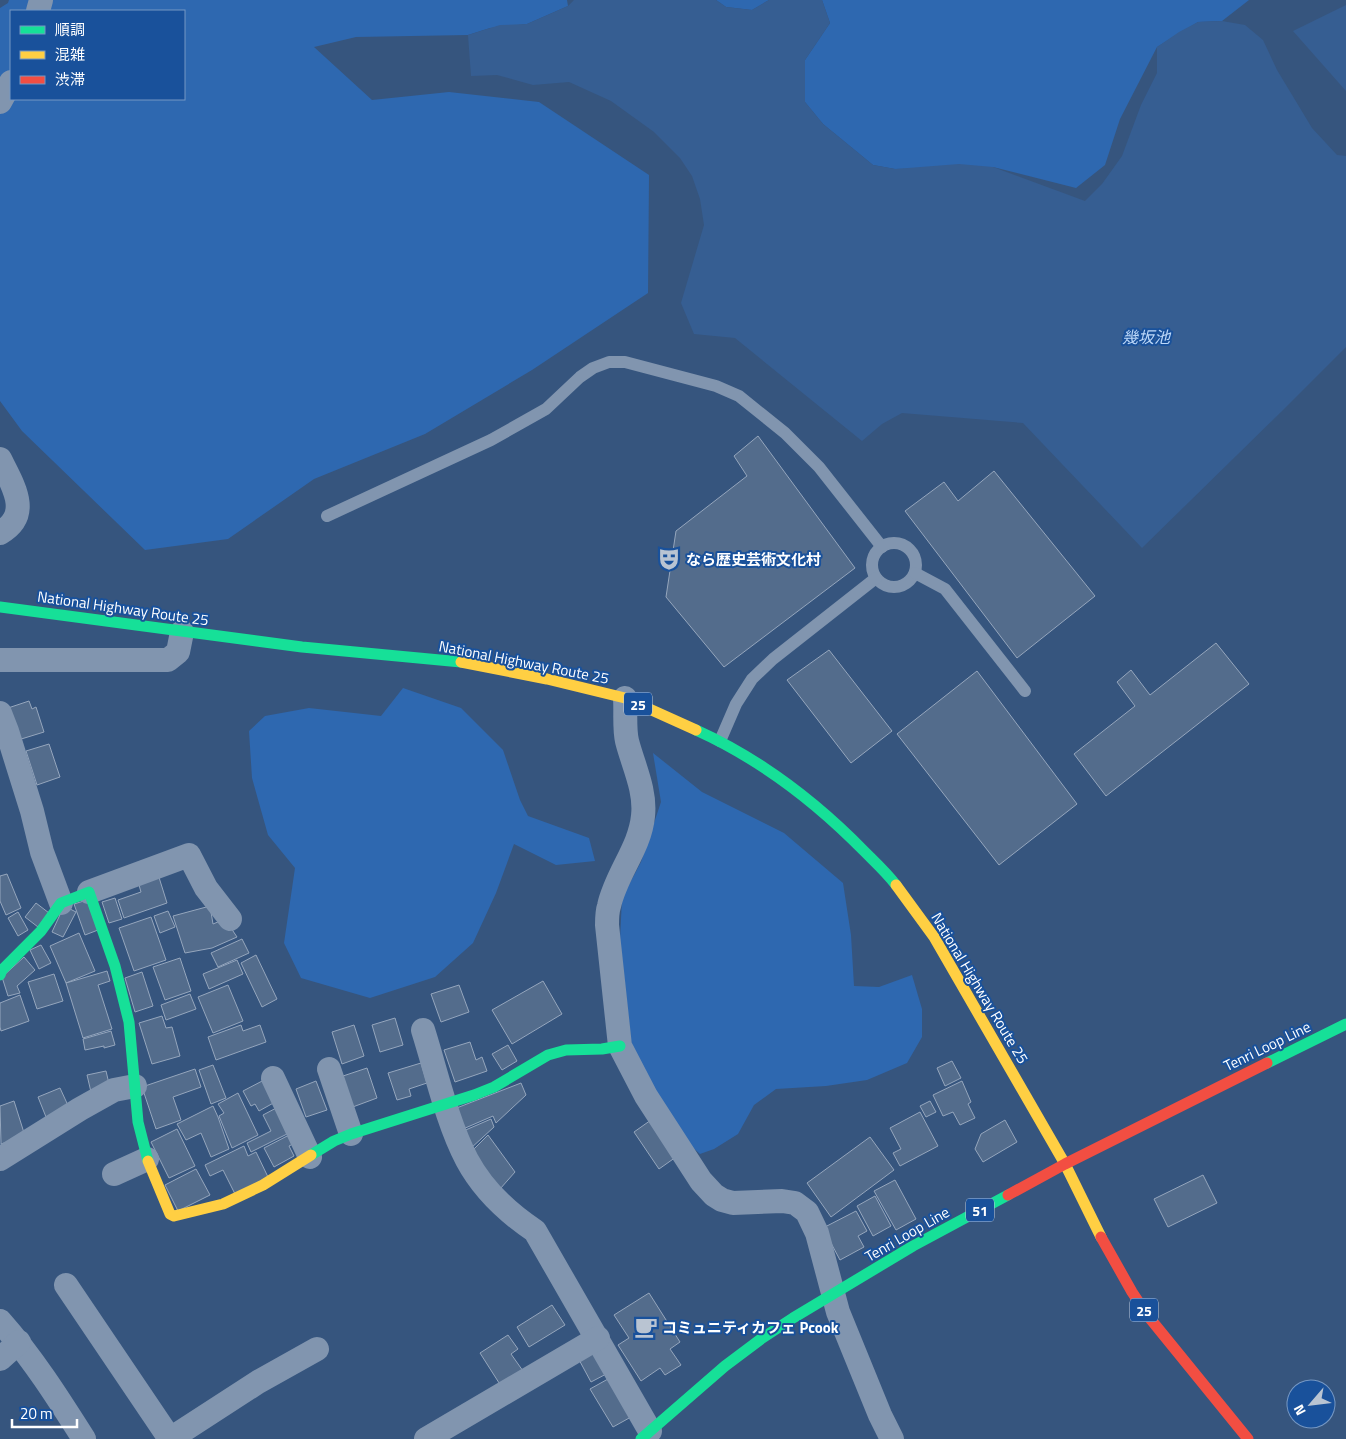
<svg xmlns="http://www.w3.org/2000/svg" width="1346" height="1439" font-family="'Titillium Web','Noto Sans JP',sans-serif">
<rect width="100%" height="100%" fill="#36557e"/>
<g fill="#2e68b0" fill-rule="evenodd">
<path d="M 9,0 L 567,0 L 568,6 L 527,24 L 490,28 L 468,35 L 356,37 L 314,47 L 372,100 L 449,92 L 539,102 L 649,175 L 648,293 L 532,370 L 425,434 L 314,479 L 228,539 L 145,550 L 22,431 L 0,401 L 0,8 L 8,3 ZM 11,11 L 184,11 L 184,99 L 11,99 Z"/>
<path d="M 716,0 L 769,0 L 752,10 L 726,7 Z"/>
<path d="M 822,0 L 1249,0 L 1222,21 L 1198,22 L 1157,47 L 1120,119 L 1105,165 L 1076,188 L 993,167 L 895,169 L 873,165 L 823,124 L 805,102 L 805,60 L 830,23 Z"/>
<path d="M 403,688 L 461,708 L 503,750 L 520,800 L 528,816 L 589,838 L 595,861 L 556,865 L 514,844 L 496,893 L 473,943 L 435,977 L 370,998 L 301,978 L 284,943 L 295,868 L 268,835 L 252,778 L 249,731 L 265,716 L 309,708 L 381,716 Z"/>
<path d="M 653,753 L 702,792 L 784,833 L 843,883 L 851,935 L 854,986 L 879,987 L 912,975 L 922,1009 L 922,1037 L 907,1063 L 867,1080 L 826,1086 L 776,1089 L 754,1105 L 738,1134 L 714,1149 L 700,1154 L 689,1144 L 633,1058 L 620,940 L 622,898 L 641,862 L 661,802 Z"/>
</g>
<g fill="#365e92">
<path d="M 574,0 L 716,0 L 726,7 L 752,10 L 769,0 L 822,0 L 830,23 L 805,60 L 805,102 L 823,124 L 873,165 L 895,169 L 959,164 L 993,167 L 1085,201 L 1102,184 L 1122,156 L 1141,105 L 1157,73 L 1157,47 L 1179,32 L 1198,22 L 1222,21 L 1245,25 L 1263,40 L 1277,70 L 1312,128 L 1337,155 L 1346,156 L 1346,347 L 1281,412 L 1142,548 L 1023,423 L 902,413 L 882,424 L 862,441 L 735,338 L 694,334 L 681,303 L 704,225 L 700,199 L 692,176 L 680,158 L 654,132 L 611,101 L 569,82 L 533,85 L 497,75 L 471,76 L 468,35 L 500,25 L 527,24 L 568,6 Z"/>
<path d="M 1346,5 L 1346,91 L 1293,31 Z"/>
</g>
<g fill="#536c8c" stroke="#95a6bd">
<path d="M 758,436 L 855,568 L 724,667 L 666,597 L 676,531 L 747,476 L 734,456 Z"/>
<path d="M 994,471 L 1095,596 L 1017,658 L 905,511 L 944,482 L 958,501 Z"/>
<path d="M 1216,643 L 1249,684 L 1106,796 L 1074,754 L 1135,706 L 1117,682 L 1131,670 L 1150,695 Z"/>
<path d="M 829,650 L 892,731 L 851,763 L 787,680 Z"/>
<path d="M 977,671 L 1077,804 L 999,865 L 897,734 Z"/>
<path d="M 29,701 L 32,709 L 36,707 L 44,732 L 18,740 L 8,708 Z"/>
<path d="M 49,744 L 60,777 L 37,785 L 26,751 Z"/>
<path d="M 157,871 L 167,903 L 124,918 L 118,900 L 141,892 L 137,878 Z"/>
<path d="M 7,874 L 21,908 L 6,915 L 0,901 L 0,876 Z"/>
<path d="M 115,898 L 122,919 L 109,923 L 102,902 Z"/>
<path d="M 87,900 L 98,930 L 85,935 L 74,904 Z"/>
<path d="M 36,903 L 49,913 L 38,927 L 25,917 Z"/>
<path d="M 64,906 L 76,912 L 63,937 L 52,932 Z"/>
<path d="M 210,906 L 213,924 L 225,919 L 237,937 L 212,948 L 185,953 L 173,916 Z"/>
<path d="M 168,911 L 175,927 L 160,933 L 154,916 Z"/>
<path d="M 18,912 L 28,930 L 18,936 L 8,918 Z"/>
<path d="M 151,917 L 166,960 L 134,971 L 119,928 Z"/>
<path d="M 79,933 L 95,971 L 66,983 L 50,946 Z"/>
<path d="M 242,939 L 249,953 L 218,967 L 211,953 Z"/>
<path d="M 41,945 L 51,963 L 39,969 L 30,950 Z"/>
<path d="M 256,955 L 277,999 L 262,1007 L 241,963 Z"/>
<path d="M 24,957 L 35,970 L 17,986 L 20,993 L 8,996 L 2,977 Z"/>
<path d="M 180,958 L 191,991 L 165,1000 L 153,967 Z"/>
<path d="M 237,960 L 243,974 L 209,989 L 203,974 Z"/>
<path d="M 107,971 L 110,981 L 98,985 L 112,1029 L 83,1038 L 66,983 Z"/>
<path d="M 142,972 L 153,1006 L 135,1012 L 125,978 Z"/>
<path d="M 54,974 L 63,1001 L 37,1009 L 28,982 Z"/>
<path d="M 543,981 L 562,1014 L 512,1044 L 492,1010 Z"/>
<path d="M 228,985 L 243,1021 L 213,1033 L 198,997 Z"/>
<path d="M 459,985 L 469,1012 L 441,1022 L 431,994 Z"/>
<path d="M 190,994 L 196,1009 L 166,1020 L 161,1005 Z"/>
<path d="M 20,995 L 29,1021 L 1,1031 L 0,1027 L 0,1003 Z"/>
<path d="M 162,1016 L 166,1028 L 172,1027 L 180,1056 L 152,1064 L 139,1023 Z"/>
<path d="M 395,1018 L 403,1045 L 380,1052 L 372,1025 Z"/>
<path d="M 241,1025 L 243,1031 L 260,1025 L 266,1042 L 216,1060 L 208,1037 Z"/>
<path d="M 354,1025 L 364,1056 L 342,1064 L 332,1032 Z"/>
<path d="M 111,1031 L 115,1045 L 104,1048 L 104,1046 L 85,1050 L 83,1039 Z"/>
<path d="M 470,1042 L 476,1060 L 482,1057 L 487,1071 L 455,1082 L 444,1050 Z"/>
<path d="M 508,1045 L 517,1061 L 502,1070 L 492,1054 Z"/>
<path d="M 952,1061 L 961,1078 L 945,1086 L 937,1068 Z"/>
<path d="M 421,1063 L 427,1083 L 409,1089 L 411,1096 L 397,1100 L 388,1073 Z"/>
<path d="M 213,1065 L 226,1098 L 211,1104 L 199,1070 Z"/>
<path d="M 367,1068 L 377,1098 L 350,1108 L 340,1077 Z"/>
<path d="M 195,1069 L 201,1087 L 173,1097 L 181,1120 L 156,1129 L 142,1087 Z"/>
<path d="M 106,1071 L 110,1088 L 91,1092 L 87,1075 Z"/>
<path d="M 266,1079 L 277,1101 L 259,1111 L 255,1104 L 251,1106 L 243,1091 Z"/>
<path d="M 316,1081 L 327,1110 L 306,1117 L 296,1089 Z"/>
<path d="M 962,1081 L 971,1102 L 968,1104 L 975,1118 L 960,1125 L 953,1112 L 943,1116 L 933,1095 Z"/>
<path d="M 521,1083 L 526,1095 L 496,1123 L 493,1116 L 463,1129 L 454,1109 Z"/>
<path d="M 60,1088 L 71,1112 L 48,1122 L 38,1097 Z"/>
<path d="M 238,1093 L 258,1135 L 232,1148 L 219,1116 L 224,1113 L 218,1104 Z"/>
<path d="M 14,1101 L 25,1136 L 1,1144 L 0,1106 Z"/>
<path d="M 930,1101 L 936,1112 L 926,1117 L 920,1106 Z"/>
<path d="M 213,1106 L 218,1117 L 229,1149 L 211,1157 L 201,1133 L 186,1140 L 177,1124 Z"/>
<path d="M 280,1106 L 293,1131 L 251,1152 L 247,1143 L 271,1131 L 263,1115 Z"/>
<path d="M 920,1112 L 938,1146 L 900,1166 L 893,1153 L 901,1149 L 890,1128 Z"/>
<path d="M 491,1119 L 494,1127 L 470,1149 L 461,1132 Z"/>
<path d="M 651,1120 L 676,1157 L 659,1169 L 634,1132 Z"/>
<path d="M 1005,1120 L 1017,1142 L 983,1162 L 975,1149 L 981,1134 Z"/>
<path d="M 177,1129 L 195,1166 L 169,1178 L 151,1142 Z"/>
<path d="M 291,1134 L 295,1143 L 289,1146 L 294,1156 L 274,1167 L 264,1148 Z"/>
<path d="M 488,1135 L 515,1172 L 500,1189 L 471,1152 Z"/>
<path d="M 870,1137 L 894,1170 L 831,1217 L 807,1183 Z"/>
<path d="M 244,1146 L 248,1156 L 256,1152 L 268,1177 L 235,1194 L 223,1170 L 210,1176 L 205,1165 Z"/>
<path d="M 196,1169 L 210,1195 L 178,1211 L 165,1185 Z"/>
<path d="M 1203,1175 L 1217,1203 L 1168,1227 L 1154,1199 Z"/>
<path d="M 895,1180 L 916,1219 L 896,1230 L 874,1191 Z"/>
<path d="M 875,1196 L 891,1226 L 873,1236 L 857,1206 Z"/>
<path d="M 856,1211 L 867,1231 L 858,1236 L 864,1247 L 840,1260 L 823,1228 Z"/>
<path d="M 649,1293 L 680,1342 L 670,1349 L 681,1365 L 665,1375 L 660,1368 L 641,1381 L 618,1345 L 629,1338 L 614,1315 Z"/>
<path d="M 552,1305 L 565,1325 L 529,1347 L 517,1327 Z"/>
<path d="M 508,1335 L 518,1349 L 511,1354 L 523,1371 L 501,1386 L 480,1353 Z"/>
<path d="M 595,1346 L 610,1372 L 591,1382 L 577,1356 Z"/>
<path d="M 608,1379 L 631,1417 L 613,1427 L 590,1389 Z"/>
</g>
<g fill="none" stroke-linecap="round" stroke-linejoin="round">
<g stroke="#8195af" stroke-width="12">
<path d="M 327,516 L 491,440 L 546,409 L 580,377 L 593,368 L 609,362 L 625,362 L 716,386 L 739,396 L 785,433 L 819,467 L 882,547"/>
<circle cx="894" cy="565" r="22"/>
<path d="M 915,573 L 945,589 L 1025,691"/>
<path d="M 720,741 L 736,704 L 752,679 L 773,659 L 876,578"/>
</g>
<g stroke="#8195af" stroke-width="24">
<path d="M 38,11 L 41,0"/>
<path d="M 0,102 L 11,82"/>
<path d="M 0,459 C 12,484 33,514 0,533"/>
<path d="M 0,660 L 168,660 L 178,652 L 182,632"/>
<path d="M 625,698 C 626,712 624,728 627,741 C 633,765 646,790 643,816 C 640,848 616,874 609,906 C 607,912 607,918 607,925 L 620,1046 L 646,1096 L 701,1181 L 714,1195 L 722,1200 L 733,1203 L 782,1201 L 795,1203 L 807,1212 L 817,1233 L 838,1312 L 880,1415 L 892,1439"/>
<path d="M 0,713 L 7,731 L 32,811 L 42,852 L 61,903"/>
<path d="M 89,892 L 189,855 L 206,888 L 230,919"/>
<path d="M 423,1030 C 436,1071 447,1122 467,1160 C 482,1188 508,1213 535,1231 L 650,1431"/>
<path d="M 329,1069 L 351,1134"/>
<path d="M 273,1078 L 310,1157"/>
<path d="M 0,1159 L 80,1109 L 114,1090 L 135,1086"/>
<path d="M 114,1174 L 147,1159"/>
<path d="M 66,1285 L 170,1439 L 258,1382 L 317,1349"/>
<path d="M 0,1321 C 32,1357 58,1398 84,1439"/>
<path d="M 0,1359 L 19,1342"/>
<path d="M 426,1439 L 598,1338"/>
</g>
<g stroke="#16e098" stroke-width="11">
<path d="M 0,607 L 302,647 L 461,662"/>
<path d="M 696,730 C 760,759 816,802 864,851 C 875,862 887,873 896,885"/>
<path d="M 0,975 L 2,970 L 41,931 L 61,903 L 89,892 L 115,966 L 129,1022 L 138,1122 L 148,1161"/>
<path d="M 1267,1063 L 1346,1024"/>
<path d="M 311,1155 L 334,1141 L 351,1134 L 474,1095 L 494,1087 L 548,1055 L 566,1050 L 602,1049 L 620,1046"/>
<path d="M 641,1439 L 725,1366 L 761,1339 L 793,1318 L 913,1246 L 1008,1195"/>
</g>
<g stroke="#ffcf43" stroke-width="11">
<path d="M 461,662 L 547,679 L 625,698 L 696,730"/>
<path d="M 896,885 L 934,937 L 1065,1164 L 1101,1237"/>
<path d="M 148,1161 L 170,1214 L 174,1216 L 223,1204 L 263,1185 L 311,1155"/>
</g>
<g stroke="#f24e42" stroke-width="11">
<path d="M 1008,1195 L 1065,1164 L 1267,1063"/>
<path d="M 1101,1237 L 1132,1292 L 1148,1316 L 1248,1439"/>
</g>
</g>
<defs>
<symbol id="theatre-bare" viewBox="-9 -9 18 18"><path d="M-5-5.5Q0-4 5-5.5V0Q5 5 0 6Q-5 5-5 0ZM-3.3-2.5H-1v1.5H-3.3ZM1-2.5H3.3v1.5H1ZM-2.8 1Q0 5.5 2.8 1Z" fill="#b9c4d2" stroke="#19519b" stroke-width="2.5" paint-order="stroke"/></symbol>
<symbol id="cafe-bare" viewBox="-9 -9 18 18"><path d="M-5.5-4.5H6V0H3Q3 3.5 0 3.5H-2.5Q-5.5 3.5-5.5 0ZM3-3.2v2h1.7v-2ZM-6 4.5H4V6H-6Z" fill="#b9c4d2" stroke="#19519b" stroke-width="2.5" paint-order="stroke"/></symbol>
</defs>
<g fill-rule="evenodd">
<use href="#theatre-bare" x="653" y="543" width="32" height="32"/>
<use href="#cafe-bare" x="630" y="1311" width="32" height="32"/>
</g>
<g text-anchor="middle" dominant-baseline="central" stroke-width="4" stroke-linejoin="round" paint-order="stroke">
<g fill="#19519b" stroke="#bacbe1" stroke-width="1">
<rect x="624" y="692.5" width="28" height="23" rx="4"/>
<rect x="966" y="1198.5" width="28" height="23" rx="4"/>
<rect x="1130" y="1298.5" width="28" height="23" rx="4"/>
</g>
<g font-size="14" font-weight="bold" fill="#fff">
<text x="638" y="704">25</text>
<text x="980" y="1210">51</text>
<text x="1144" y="1310">25</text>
</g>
<g font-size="15" font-weight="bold" fill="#fff" stroke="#19519b" text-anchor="start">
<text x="686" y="559">なら歴史芸術文化村</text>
<text x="662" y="1327">コミュニティカフェ Pcook</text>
</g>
<g font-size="15" fill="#fff" stroke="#19519b">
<text transform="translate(123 608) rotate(8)">National Highway Route 25</text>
<text transform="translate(524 662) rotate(11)">National Highway Route 25</text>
<text transform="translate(980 988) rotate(59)">National Highway Route 25</text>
<text transform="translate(1267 1046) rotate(-26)">Tenri Loop Line</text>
<text transform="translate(907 1234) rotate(-30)">Tenri Loop Line</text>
</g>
<g font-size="16" font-style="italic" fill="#bcd7f8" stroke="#19519b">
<text x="1146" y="337">幾坂池</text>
</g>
</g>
<rect x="10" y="10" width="175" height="90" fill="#19519b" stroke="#7597c3"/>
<rect x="20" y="26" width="25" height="8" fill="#16e098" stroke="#7597c3"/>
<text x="55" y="35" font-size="15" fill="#ffffff">順調</text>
<rect x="20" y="51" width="25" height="8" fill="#ffcf43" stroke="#7597c3"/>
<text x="55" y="60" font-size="15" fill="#ffffff">混雑</text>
<rect x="20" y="76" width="25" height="8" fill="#f24e42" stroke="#7597c3"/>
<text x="55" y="85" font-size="15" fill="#ffffff">渋滞</text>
<g transform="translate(1311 1404) rotate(242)"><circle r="24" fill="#19519b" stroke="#7597c3"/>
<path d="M0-4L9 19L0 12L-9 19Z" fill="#b9c4d2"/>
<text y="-8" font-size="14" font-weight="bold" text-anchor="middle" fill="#ffffff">N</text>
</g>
<path d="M12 1419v8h65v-8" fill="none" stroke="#ffffff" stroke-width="2.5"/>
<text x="20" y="1419" font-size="15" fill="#ffffff" stroke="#19519b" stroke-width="4" paint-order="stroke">20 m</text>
</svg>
